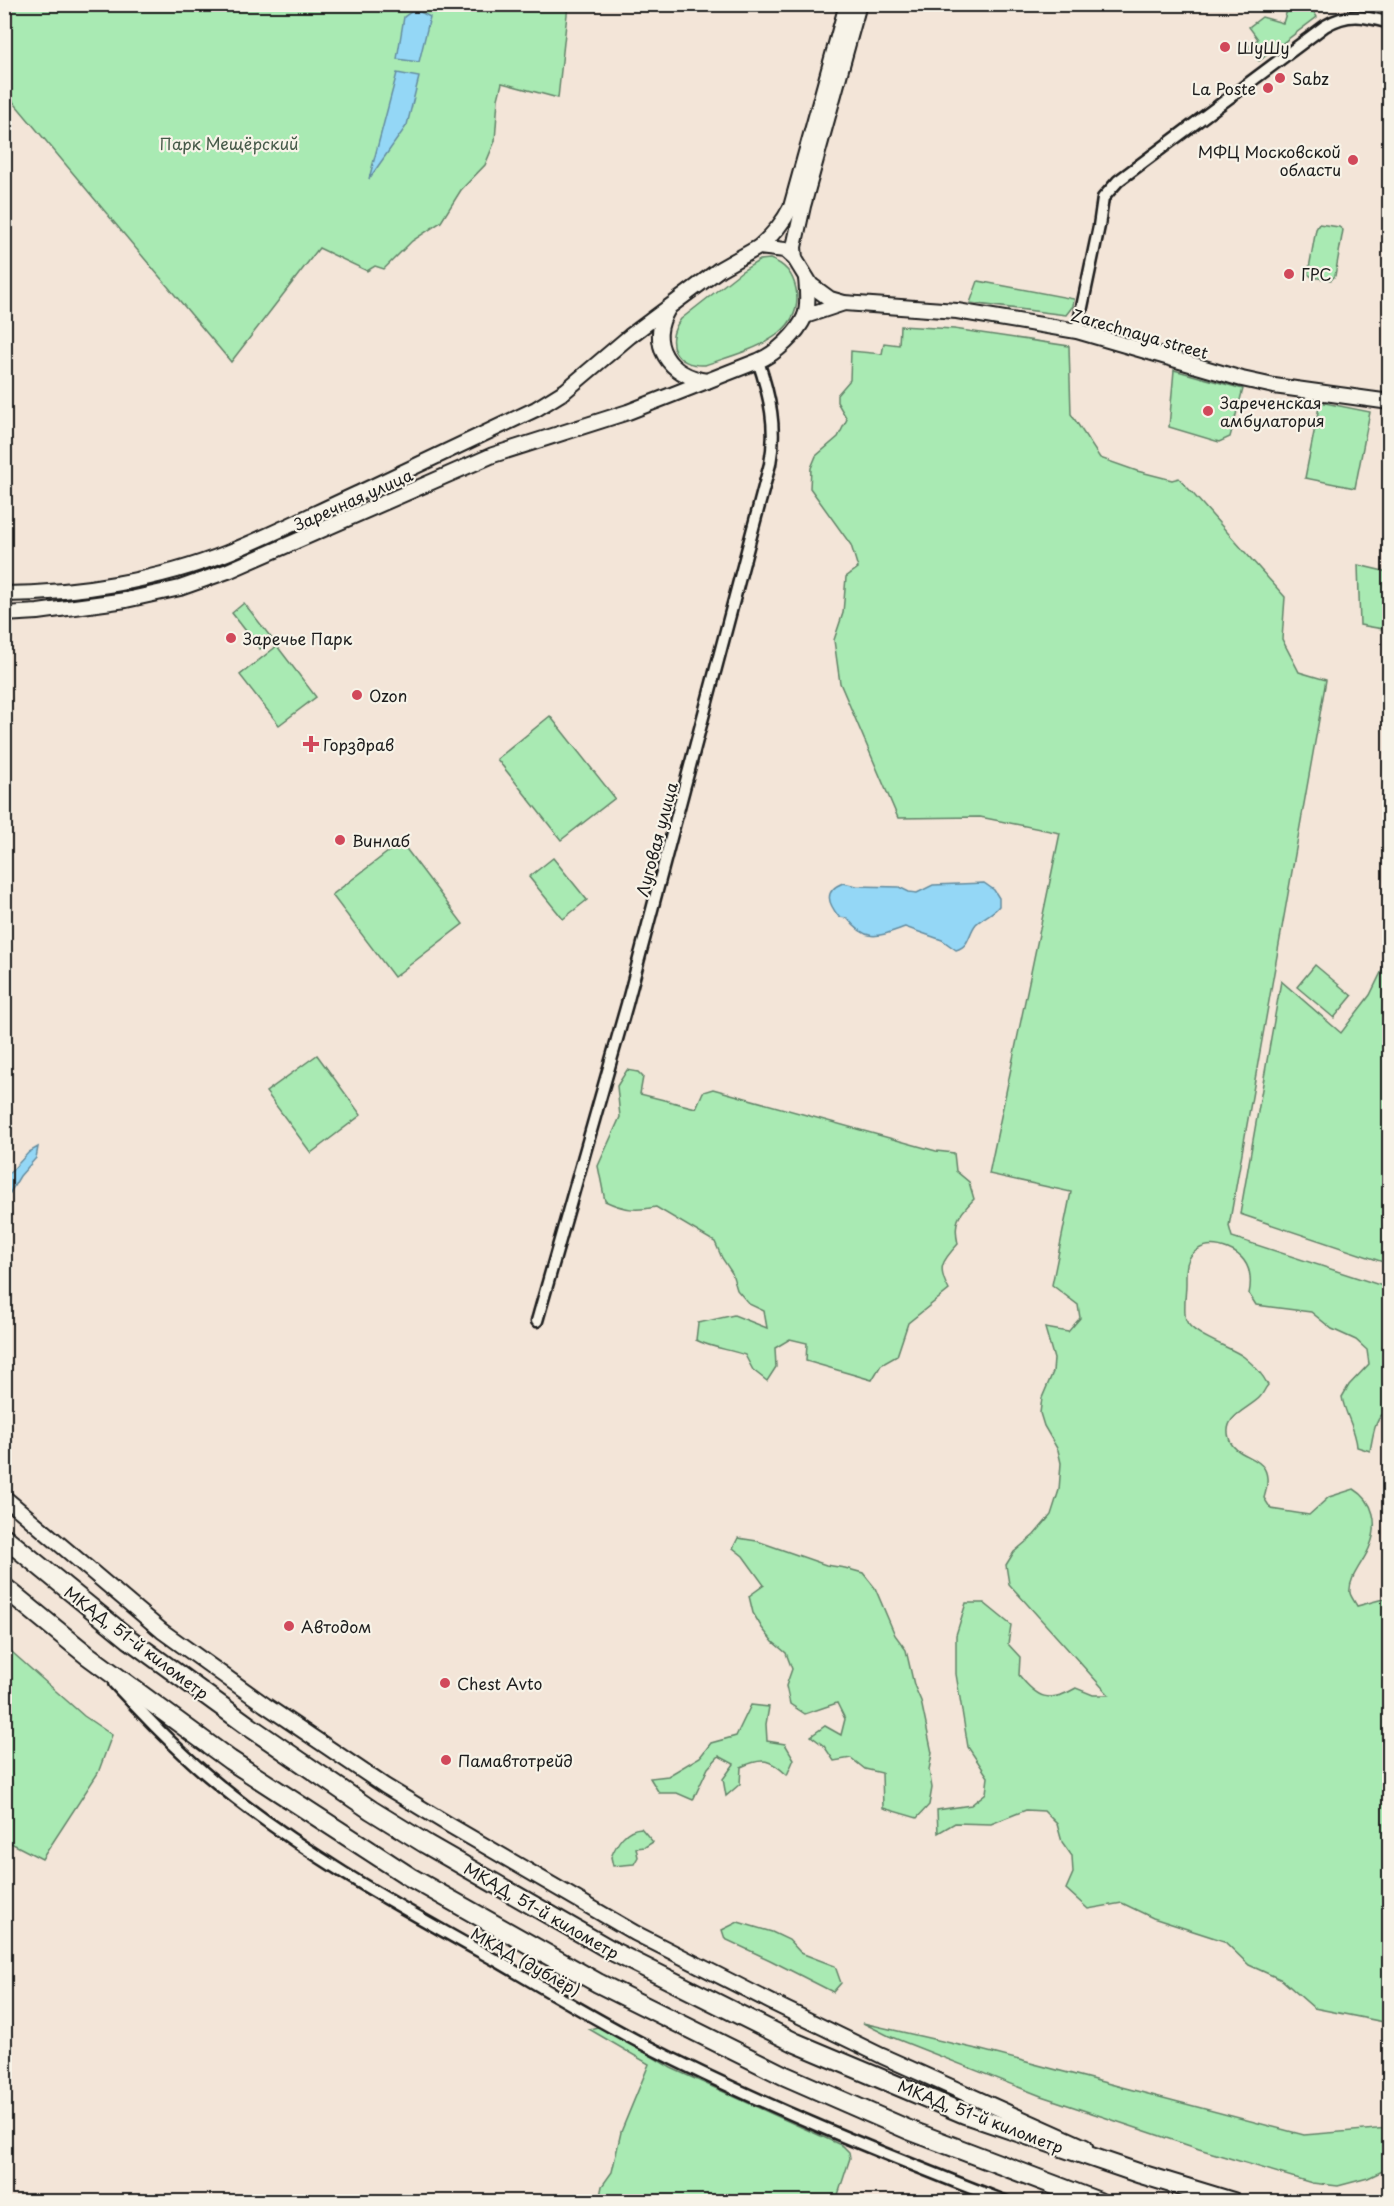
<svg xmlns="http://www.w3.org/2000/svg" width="1394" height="2206" font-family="'Playpen Sans',sans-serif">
<rect width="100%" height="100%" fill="#f3e5d8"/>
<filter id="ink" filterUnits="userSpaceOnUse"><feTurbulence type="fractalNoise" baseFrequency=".0167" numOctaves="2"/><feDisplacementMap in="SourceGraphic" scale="12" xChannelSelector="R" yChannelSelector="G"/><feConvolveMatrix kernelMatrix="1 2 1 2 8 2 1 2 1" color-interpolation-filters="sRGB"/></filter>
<g filter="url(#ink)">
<g fill="#a9eab3" stroke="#628368" stroke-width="1.5">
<path d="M 1289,4 L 1310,5 L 1317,17 L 1259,61 L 1248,47 L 1258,39 L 1249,27 L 1262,17 L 1283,23 Z"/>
<path d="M 4,5 L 568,5 L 558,98 L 502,83 L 498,99 L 495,141 L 485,165 L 461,190 L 441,222 L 412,241 L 384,269 L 375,266 L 367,271 L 319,248 L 231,362 L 5,92 Z"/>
<path d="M 1319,224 L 1339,227 L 1343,230 L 1335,276 L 1331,280 L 1312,277 L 1308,274 L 1316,229 Z"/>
<path d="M 770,259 C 785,264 793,274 796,289 C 806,339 739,353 705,365 C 675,367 663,342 681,319 L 742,271 L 760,260 Z"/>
<path d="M 978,281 L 1074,299 L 1073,306 L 1066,315 L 970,303 Z"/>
<path d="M 900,326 L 954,329 L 1069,346 L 1071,414 L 1100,458 L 1137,471 L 1172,480 L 1179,478 L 1285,597 L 1282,639 L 1299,672 L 1326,680 L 1229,1226 L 1232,1237 L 1389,1288 L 1389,1410 C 1374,1416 1373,1437 1370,1451 L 1357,1447 C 1356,1429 1345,1415 1342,1397 L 1349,1385 L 1369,1364 L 1367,1350 L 1356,1340 L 1332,1329 L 1311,1312 L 1256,1305 L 1249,1294 C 1253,1274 1248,1257 1228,1249 C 1218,1245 1206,1244 1197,1250 C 1185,1258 1186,1270 1186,1283 C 1186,1294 1183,1310 1186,1320 C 1191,1335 1231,1347 1244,1357 C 1254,1365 1262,1373 1268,1385 C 1265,1388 1263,1394 1260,1397 C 1249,1409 1222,1416 1229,1438 C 1236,1464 1279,1450 1264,1498 L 1271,1509 L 1309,1515 L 1329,1497 L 1354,1489 C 1374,1501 1379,1524 1370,1546 C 1365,1561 1348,1577 1350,1593 C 1351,1597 1355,1602 1357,1606 L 1383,1599 L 1389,1601 L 1389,2023 L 1314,2008 L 1282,1980 L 1249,1965 L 1224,1941 L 1153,1918 L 1122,1903 L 1088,1909 L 1066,1889 L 1073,1873 L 1072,1856 L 1062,1842 L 1057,1824 L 1044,1811 L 1026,1810 L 991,1824 L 955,1823 L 938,1833 L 937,1810 L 971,1805 L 986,1793 L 988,1777 L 968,1747 L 956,1674 L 956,1635 L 966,1603 L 984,1603 L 1011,1625 L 1008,1644 L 1020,1657 L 1019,1675 C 1037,1698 1049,1704 1076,1688 L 1093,1695 L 1109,1695 L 1009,1584 L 1006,1565 L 1014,1552 L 1034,1535 L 1051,1515 L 1059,1490 L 1061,1463 L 1058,1450 L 1044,1426 L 1040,1413 L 1042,1398 L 1053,1372 L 1054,1359 L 1045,1328 L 1068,1332 L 1080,1318 L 1078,1305 L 1052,1285 L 1071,1192 L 989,1174 L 1060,833 L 980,817 L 898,818 L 840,683 L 834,640 L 843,613 L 846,577 L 858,568 L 851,545 L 810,488 L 811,468 L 816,456 L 838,437 L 847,419 L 837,402 L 837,395 L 850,380 L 851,351 L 882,354 L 884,343 L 899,345 Z"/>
<path d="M 1174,370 L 1243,389 L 1230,437 L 1219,442 L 1169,427 Z"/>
<path d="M 1320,402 L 1370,412 L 1355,488 L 1305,478 Z"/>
<path d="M 1389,560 L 1389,630 L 1360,625 L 1358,565 L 1388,572 Z"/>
<path d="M 244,603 L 273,640 L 260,649 L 232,613 Z"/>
<path d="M 277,646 L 316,697 L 279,725 L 240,675 Z"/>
<path d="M 550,716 L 615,798 L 561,840 L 497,759 Z"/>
<path d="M 401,842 L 463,924 L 394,977 L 332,895 Z"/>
<path d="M 553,858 L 587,900 L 563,919 L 529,877 Z"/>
<path d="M 1389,956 L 1389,1264 L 1240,1214 L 1281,981 L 1341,1033 L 1370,995 Z"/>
<path d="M 1315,965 L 1352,996 L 1334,1018 L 1297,987 Z"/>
<path d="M 317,1055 L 361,1115 L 311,1153 L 266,1092 Z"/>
<path d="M 627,1070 L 638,1072 L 643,1077 L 640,1094 L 696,1108 L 703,1092 L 713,1089 L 936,1151 L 954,1153 L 956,1171 L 969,1182 L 974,1199 C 958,1216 953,1221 958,1244 C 941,1262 937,1268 949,1290 L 908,1323 L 897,1356 L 881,1365 L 872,1380 L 806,1361 L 807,1343 L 790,1339 L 775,1348 L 776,1367 L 767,1381 L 753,1370 L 745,1355 C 728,1349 712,1348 696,1340 L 698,1323 L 734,1315 L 767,1328 L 764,1311 L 749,1304 L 737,1290 L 732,1273 L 722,1258 L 715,1242 L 656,1207 C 636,1211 624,1210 605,1201 L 598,1166 L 620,1117 L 617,1086 Z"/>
<path d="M 738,1538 L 757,1541 L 826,1565 L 845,1568 L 863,1573 L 875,1588 L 895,1635 L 906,1650 L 914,1685 L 921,1701 L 932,1753 L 929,1770 L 932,1788 L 929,1805 L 917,1818 L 883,1808 L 882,1773 L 865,1769 L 851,1758 L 834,1761 L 824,1746 L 811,1736 L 825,1726 L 841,1735 L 845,1719 L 837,1703 L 805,1714 L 790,1704 L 786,1686 L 792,1669 L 786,1653 L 773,1642 L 762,1628 L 753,1613 L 749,1596 L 764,1585 L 743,1556 L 733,1548 Z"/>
<path d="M 4,1645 L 84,1716 L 112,1735 L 98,1773 L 42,1859 L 5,1840 Z"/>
<path d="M 751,1705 L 769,1707 L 766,1724 L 767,1741 L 785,1744 L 794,1759 L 787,1775 C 770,1759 763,1757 741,1767 L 740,1784 L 726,1796 L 723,1779 L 734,1764 L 719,1756 L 708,1768 L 693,1800 L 677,1793 L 659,1793 L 650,1778 L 668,1776 L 700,1757 L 711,1743 L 736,1736 Z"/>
<path d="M 641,1828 L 653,1842 L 645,1847 L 636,1848 L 638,1857 L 634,1864 L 613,1866 L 611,1857 C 617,1843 625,1829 641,1828 Z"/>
<path d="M 738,1922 L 772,1932 L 789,1940 L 801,1953 L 835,1966 L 841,1983 L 833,1992 L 770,1960 L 725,1939 L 722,1930 Z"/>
<path d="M 863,2023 L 981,2050 L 1304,2135 L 1389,2128 L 1389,2168 L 1368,2178 L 1338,2186 L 1312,2183 L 1199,2149 L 1041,2096 L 889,2036 Z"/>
<path d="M 602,2026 L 671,2068 L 843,2146 L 849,2152 L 850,2158 L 836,2201 L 599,2201 L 602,2186 L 612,2172 L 621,2132 L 649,2064 L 589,2029 Z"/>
</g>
<g fill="#94d7f6" stroke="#648c9f" stroke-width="1.5">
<path d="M 415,9 L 430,17 L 419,62 L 397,59 L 404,17 Z"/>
<path d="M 397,73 L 419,77 L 407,125 L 369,179 Z"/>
<path d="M 843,883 L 857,886 L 899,887 L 909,892 L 917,893 L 933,885 L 984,883 L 994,890 L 999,898 L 999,906 C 993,914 983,917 976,924 C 968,934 970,946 956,950 L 942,940 L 905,927 C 877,937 867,943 847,918 L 839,917 C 828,903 823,891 843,883 Z"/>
<path d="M 38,1147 L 36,1158 L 20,1176 L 5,1201 L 5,1178 L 29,1152 Z"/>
</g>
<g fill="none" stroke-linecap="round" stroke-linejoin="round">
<defs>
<g id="street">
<path d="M 1077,331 L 1099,226 L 1103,198 L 1118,181 L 1325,26 C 1349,12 1363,16 1390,23"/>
<path d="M 537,1321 L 627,1004 L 770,464 C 777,428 770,396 758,361"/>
<path d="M 114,1683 C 144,1715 174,1747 207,1775 C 294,1849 398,1906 497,1961 C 545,1989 593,2018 643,2044 C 760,2104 883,2154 1007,2202"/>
</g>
<g id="secondary">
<path d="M 759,247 C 773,235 783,223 791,207 L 847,4"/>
<path d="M 795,259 L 794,247 L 803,206 L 859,4"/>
<path d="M 668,309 C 647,344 669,376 707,381"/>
<path d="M 805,316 L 844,303"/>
<path d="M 4,594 C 76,594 160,580 227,553 C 272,535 315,513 359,493 C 418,465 477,437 536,409 L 565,391 L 630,336 L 720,269 L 759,247 L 785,250 L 795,259 L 811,285 L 830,299 L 844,303 L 957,311 L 1077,331 L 1242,379 L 1274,386 L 1390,402"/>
<path d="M 4,614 L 38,612 L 126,600 L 180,588 L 228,571 L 493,455 L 628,412 L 758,361 C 777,353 797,334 805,316 C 809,304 807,290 806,278"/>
<path d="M 4,1497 L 162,1631 L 265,1705 L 385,1786 L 451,1826 L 635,1933 L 775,2004 L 882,2056 L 1085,2147"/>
</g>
<g id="highway">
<path d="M 4,1537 L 129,1639 L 250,1727 L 371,1810 L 426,1844 L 616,1953 L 796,2043 L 965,2114 L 1141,2174 L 1233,2202"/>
<path d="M 4,1587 L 87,1655 L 230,1760 L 410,1877 L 598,1983 L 783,2075 L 909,2130 L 1099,2202"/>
</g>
</defs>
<use href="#street" stroke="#1c1c1c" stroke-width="15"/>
<use href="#secondary" stroke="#1c1c1c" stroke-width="18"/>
<use href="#highway" stroke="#1c1c1c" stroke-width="22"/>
<use href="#street" stroke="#f7f3e8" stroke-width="10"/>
<use href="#secondary" stroke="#f7f3e8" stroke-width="14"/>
<use href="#highway" stroke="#f7f3e8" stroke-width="18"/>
</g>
</g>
<g fill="#d1495b" stroke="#f7f3e8" stroke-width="2">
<circle cx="1225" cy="47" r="6"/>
<circle cx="1280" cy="78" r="6"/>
<circle cx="1268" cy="88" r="6"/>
<circle cx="1353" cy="160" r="6"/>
<circle cx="1289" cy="274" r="6"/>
<circle cx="1208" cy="411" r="6"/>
<circle cx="231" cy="638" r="6"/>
<circle cx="357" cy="695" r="6"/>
<path d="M308 735h6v6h6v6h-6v6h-6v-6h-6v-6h6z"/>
<circle cx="340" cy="840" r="6"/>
<circle cx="289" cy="1626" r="6"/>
<circle cx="445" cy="1683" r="6"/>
<circle cx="446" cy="1760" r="6"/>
</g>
<g text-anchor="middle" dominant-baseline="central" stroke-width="4.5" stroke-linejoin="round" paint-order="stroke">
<g font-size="16" fill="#1c1c1c" stroke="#f7f3e8" text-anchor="start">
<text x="1237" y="47">ШуШу</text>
<text x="1292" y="78">Sabz</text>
<text x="1256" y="88" text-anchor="end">La Poste</text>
<text x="1341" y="151" text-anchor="end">МФЦ Московской<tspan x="1341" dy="18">области</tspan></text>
<text x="1301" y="274">ГРС</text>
<text x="1220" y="402">Зареченская<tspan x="1220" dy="18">амбулатория</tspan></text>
<text x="243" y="638">Заречье Парк</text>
<text x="369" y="695">Ozon</text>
<text x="323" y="744">Горздрав</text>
<text x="352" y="840">Винлаб</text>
<text x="301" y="1626">Автодом</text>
<text x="457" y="1683">Chest Avto</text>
<text x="458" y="1760">Памавтотрейд</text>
</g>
<g font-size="16" fill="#465a49" stroke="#f7f3e8">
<text x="229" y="143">Парк Мещёрский</text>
</g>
<g font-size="16" fill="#1c1c1c" stroke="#f7f3e8">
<text transform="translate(1140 333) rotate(16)">Zarechnaya street</text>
<text transform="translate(353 499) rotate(-24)">Заречная улица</text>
<text transform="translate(656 839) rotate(-75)">Луговая улица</text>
<text transform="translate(137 1642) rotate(37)">МКАД, 51-й километр</text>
<text transform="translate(542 1910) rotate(30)">МКАД, 51-й километр</text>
<text transform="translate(526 1961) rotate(29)">МКАД (дублёр)</text>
<text transform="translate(981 2116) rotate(21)">МКАД, 51-й километр</text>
</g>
</g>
<rect width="1394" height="2206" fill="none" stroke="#f7f3e8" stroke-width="24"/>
<rect x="12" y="12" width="1370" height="2182" fill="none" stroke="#1c1c1c" stroke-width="2" filter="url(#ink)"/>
</svg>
